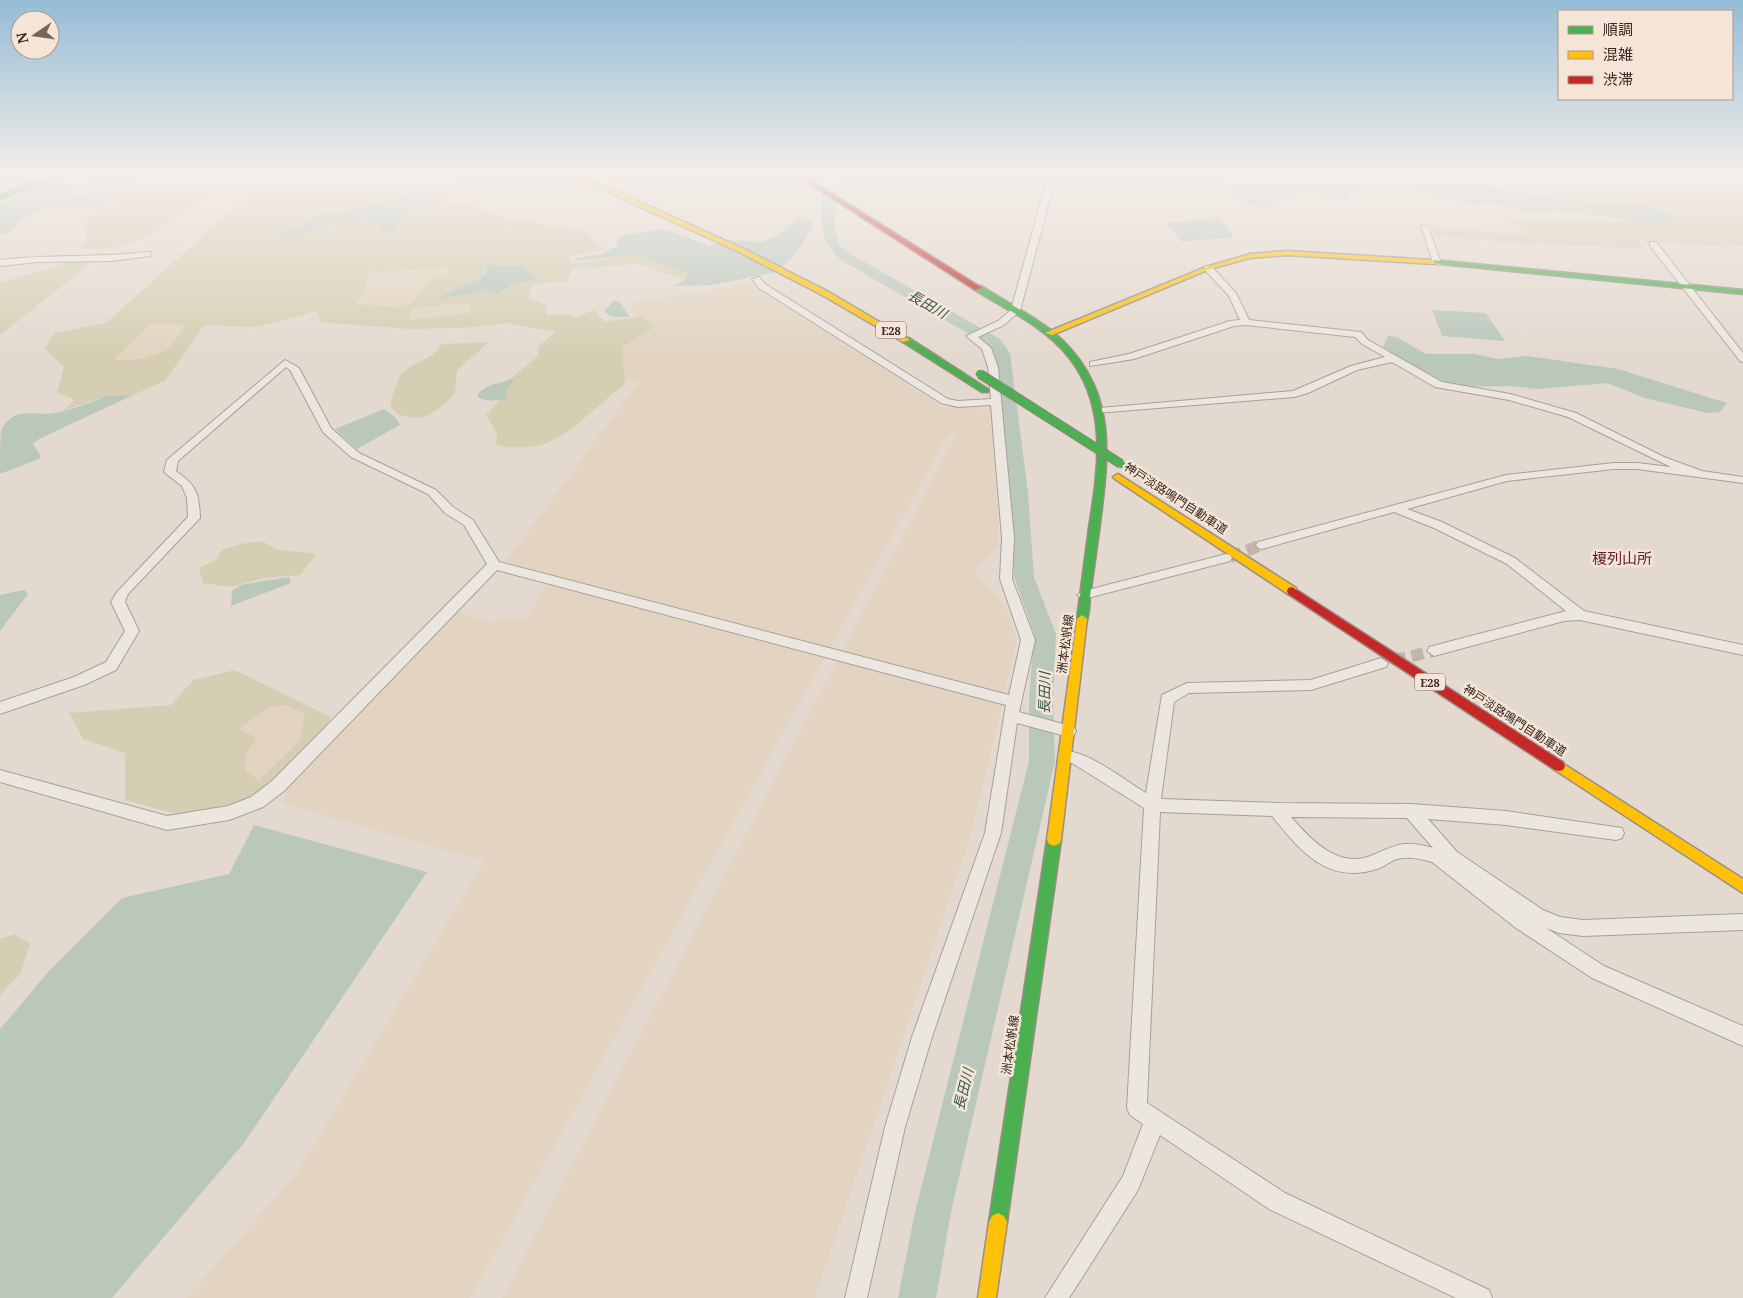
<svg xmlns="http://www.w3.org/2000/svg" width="1743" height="1298" font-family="'Noto Serif','Noto Sans JP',serif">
<rect width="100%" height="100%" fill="#e4d9cf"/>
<g fill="#e2d4c1">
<path d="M 443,266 L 450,269 L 446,274 L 434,276 L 412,303 L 399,307 L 355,304 L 366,290 L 368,272 L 435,269 Z"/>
<path d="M 751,284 L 941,406 L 991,409 L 999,545 L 975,571 L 1006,607 L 1017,640 L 971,835 L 815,1298 L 502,1298 L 956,435 L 949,433 L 470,1298 L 187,1298 L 297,1173 L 484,861 L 282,803 L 289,788 L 458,612 L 488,621 L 528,618 L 549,577 L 506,561 L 639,382 L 625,380 L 622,347 L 656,326 L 639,316 L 628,302 Z"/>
<path d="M 472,303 L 469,313 L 409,320 L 411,308 Z"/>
<path d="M 151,324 L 186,325 L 169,349 L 143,359 L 112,360 Z"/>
<path d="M 285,705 L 305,714 L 300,741 L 259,780 L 245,771 L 247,751 L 239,730 L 270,707 Z"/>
</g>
<g fill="#d6ceb3" fill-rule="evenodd">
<path d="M 119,174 L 259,174 L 261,185 L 273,174 L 452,174 L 453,183 L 441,191 L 447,204 L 465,204 L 495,215 L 588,232 L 597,247 L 605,249 L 567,257 L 572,264 L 634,254 L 689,273 L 686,280 L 638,264 L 572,269 L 567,281 L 533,284 L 528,298 L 546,305 L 546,315 L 568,315 L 575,318 L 594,310 L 604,322 L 639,316 L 656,326 L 622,347 L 625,384 C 603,401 577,427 554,440 C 537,449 514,449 496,445 L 497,434 L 486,415 L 503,397 L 504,384 L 538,356 L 539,346 L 556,332 L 507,323 L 462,328 L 409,329 L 321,322 L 317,311 L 256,327 L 204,325 L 165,381 L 131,396 L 107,396 L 62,411 L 75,400 L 57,392 L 64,367 L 45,349 L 54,333 L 106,323 L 256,188 C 234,191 206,198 187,210 C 176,217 167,227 156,233 C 139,242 100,254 82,247 L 87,241 L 84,223 L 92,213 L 144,188 L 142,185 L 119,177 ZM 410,191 L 409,212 L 399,218 L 393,233 L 386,235 L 376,223 C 344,219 316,229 287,239 L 277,235 L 299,227 L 314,215 L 353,210 L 402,198 ZM 487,265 L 523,266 L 537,278 L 511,285 L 498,294 L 481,291 L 438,299 C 453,287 484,285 487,265 ZM 443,266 L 450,269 L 446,274 L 434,276 L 412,303 L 399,307 L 355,304 L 366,290 L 368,272 L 435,269 ZM 472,303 L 469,313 L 409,320 L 411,308 ZM 151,324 L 186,325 L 169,349 L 143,359 L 113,360 Z"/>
<path d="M 1428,174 L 1743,174 L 1743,246 L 1725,247 L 1639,240 L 1643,248 L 1521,244 L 1434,236 L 1430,227 L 1525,235 L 1502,218 L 1681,222 L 1643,206 L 1567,200 L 1436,177 Z"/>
<path d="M 106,251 L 4,332 L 0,334 L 0,283 Z"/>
<path d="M 489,342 L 457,370 L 455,394 C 445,404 427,421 412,418 C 390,414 386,407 396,387 C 397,383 399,376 402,373 C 416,360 431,361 442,344 Z"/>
<path d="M 262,541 L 275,549 L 317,554 L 300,575 L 264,578 L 231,587 L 203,583 L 199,568 L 217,559 L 222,550 L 240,544 Z"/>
<path d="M 235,670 L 331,717 L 324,729 L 259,792 L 234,803 L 180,815 L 125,800 L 125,753 L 83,739 L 69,713 L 171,705 L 193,680 ZM 285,705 L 305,714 L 300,741 L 259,780 L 245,771 L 247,751 L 257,738 L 239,729 L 270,707 Z"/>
<path d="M 15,934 L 30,944 L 21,973 L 0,995 L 0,939 Z"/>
</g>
<g fill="#bac8bc">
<path d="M 80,174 L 101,174 L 101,178 L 77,187 L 76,195 L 104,190 L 122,193 L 107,198 L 105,204 L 93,209 C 66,201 25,207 10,233 L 0,234 L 0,203 L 59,179 Z"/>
<path d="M 1248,174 L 1428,174 L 1436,177 L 1567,200 L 1643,206 L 1664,211 L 1682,222 L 1656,224 L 1555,210 L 1529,212 L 1502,205 L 1484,204 L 1471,206 C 1442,188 1384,187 1351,192 L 1345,200 L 1311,192 L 1271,197 L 1281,204 C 1245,211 1245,202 1221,177 Z"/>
<path d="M 421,189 L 429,193 L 424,210 C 404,213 401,214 393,233 L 386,235 L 376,223 C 344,219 316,229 287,239 L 280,239 L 277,235 L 299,227 L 314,215 L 353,210 L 402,198 L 410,191 Z"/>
<path d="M 805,217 L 812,219 L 813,228 L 794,256 L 776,272 L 713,285 L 673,286 L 685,280 L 688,273 L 634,254 L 577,261 L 576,258 L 601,254 L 617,246 L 617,239 L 624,235 L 664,229 L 710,246 L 730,240 L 762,242 L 780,234 L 798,218 Z"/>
<path d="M 1219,218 L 1235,237 L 1182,242 L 1165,223 Z"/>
<path d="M 487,265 L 523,266 L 538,278 L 511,285 L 498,294 L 481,291 L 437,300 C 452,288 472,286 486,273 Z"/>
<path d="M 614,300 L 620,303 L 630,317 L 613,317 L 604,312 Z"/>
<path d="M 1432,310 L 1486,313 L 1505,341 L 1442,336 Z"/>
<path d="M 1388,336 L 1397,337 L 1426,354 L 1474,354 L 1498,359 L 1527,356 L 1618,369 L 1727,403 L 1720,412 L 1708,413 L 1644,398 L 1608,383 L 1538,389 L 1511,386 L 1446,387 L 1383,347 Z"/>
<path d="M 512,379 L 514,381 L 505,391 L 508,399 C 498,400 485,403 477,396 C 482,385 501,383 512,379 Z"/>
<path d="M 107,396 L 131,396 L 39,439 L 33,444 L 41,456 L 39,459 L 0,474 C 0,464 0,439 1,431 C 13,404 37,417 55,413 C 73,409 90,403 107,396 Z"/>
<path d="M 384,409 L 396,418 L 400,425 L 357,449 L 335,429 Z"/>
<path d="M 289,577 L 291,583 L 231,606 L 232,591 L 241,585 Z"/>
<path d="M 24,590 L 28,594 L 0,631 L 0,595 Z"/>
<path d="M 254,825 L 427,872 L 244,1143 L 112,1298 L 0,1298 L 0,1029 L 50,970 L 122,898 L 229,874 Z"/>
</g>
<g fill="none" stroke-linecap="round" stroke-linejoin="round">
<path fill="#bac8bc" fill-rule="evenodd" d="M 827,174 L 839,174 L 835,211 L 835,231 L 840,246 L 854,256 L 1000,339 L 1010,353 L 1028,493 L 1034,577 L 1056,634 L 1053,700 L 1055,761 L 951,1212 L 936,1298 L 898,1298 L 915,1212 L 1029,761 L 1029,700 L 1034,634 L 1014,577 L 1010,493 L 994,353 L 988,345 L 844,262 C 812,239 821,208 827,174 Z"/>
<g stroke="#c2b5ac" stroke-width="12" stroke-dasharray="12 6" stroke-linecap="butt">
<path d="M 1230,557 L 1262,545"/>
<path d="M 1394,660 L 1434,651"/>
</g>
<defs>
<g id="street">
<path d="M 1043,174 L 1051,174 L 1054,183 L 1020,311 L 1004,325 L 978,337 L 991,348 L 998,367 L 1014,538 L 1012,579 L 1035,640 L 1019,712 L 1074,727 L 1076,731 L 1074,735 L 1069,737 L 1017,723 L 1001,833 L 932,1037 L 905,1127 L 867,1298 L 845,1298 L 885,1127 L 912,1037 L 985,833 L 1006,705 L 497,570 L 284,791 L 263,807 L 229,820 L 167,830 L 0,782 L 0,770 L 167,816 L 228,806 L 251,797 L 272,781 L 487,564 L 464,525 L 445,513 L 428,494 L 351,457 L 323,432 L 290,370 L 286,367 L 178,461 L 176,471 C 197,486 199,493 200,518 L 128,594 L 125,602 L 139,631 L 116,670 L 84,685 L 0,714 L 0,702 L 74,677 L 106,662 L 125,631 L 111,602 L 117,592 L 188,517 L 187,498 L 182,486 L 164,472 L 167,460 L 285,360 L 299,368 L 331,428 L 359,453 L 436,490 L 453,507 L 473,520 L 499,562 L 1009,695 L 1021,640 L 1000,579 L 1002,538 L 991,405 L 958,407 L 941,403 L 759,288 L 752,279 L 759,277 L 765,284 L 948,399 L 958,401 L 991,399 L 988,367 L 982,349 L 966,336 L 998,321 L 1011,310 L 1046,183 Z"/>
<path d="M 1421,225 L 1428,227 L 1441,263 L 1440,265 L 1433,263 Z"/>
<path d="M 1650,242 L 1656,242 L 1743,353 L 1743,362 L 1740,361 L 1650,246 Z"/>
<path d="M 147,252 L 150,252 L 150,256 L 110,261 L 37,262 L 0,266 L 0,260 C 49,254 98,258 147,252 Z"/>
<path d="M 1205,266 L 1211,266 L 1236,293 L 1249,320 L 1361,332 L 1368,340 L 1442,382 L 1510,394 L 1576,413 L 1664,457 L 1702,471 L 1743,477 L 1743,483 L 1637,469 L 1614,469 L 1507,481 L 1407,509 L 1442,522 L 1515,558 L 1584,611 L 1743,645 L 1743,655 L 1580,620 L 1564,621 L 1434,656 L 1427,651 L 1429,647 L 1566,611 L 1507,564 L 1434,528 L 1394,512 L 1262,549 L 1258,548 L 1256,545 L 1258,542 L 1506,475 L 1614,463 L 1637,463 L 1671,467 L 1568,417 L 1509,400 L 1435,387 L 1392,362 L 1357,370 L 1308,393 L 1294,397 L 1096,413 L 1096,409 L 1100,408 L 1293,391 L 1351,366 L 1385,357 L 1362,344 L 1355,337 L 1246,325 L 1234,326 L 1134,359 L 1090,366 L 1090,362 L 1129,354 L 1230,321 L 1240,320 L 1229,296 L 1205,270 Z"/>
<path d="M 1226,554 L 1230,555 L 1232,558 L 1230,561 L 1084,599 L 1077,595 L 1084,591 Z"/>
<path d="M 1381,658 L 1388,663 L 1386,667 L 1311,690 L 1189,693 L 1174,702 L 1161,799 L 1276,803 L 1411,804 L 1506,811 L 1622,828 L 1624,833 L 1622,838 L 1616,840 L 1506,825 L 1428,819 L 1457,852 L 1543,910 L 1560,917 L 1583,920 L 1743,914 L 1743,930 L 1583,936 L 1559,933 L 1546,928 L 1604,966 L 1743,1026 L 1743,1046 L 1592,978 L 1516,928 L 1432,862 C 1421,859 1406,855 1394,860 C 1388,863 1383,867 1377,869 C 1328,885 1300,851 1272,816 L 1160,812 L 1147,1103 L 1285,1193 L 1489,1290 L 1492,1298 L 1456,1298 L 1269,1209 L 1160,1135 L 1138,1190 L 1069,1298 L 1045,1298 L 1123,1176 L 1143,1124 L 1130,1115 L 1127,1108 L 1144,808 L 1072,763 L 1061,760 L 1058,756 L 1061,752 C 1081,745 1127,782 1146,793 L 1162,695 L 1187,683 L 1311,680 ZM 1291,817 L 1407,818 L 1433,848 C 1403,840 1399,844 1373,855 C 1339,870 1311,840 1291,817 Z"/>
</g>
<g id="fast">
<path d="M 56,174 L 64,174 L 0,199 L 0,195 Z"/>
<path d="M 1433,260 L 1743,290 L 1743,294 L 1431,263 L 1430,262 Z"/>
<path d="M 975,286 L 981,286 C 1004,301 1030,314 1052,331 C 1119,387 1109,453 1099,531 C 1096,553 1093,574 1090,596 C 1089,604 1090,614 1086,622 L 1078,622 L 1077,619 C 1081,589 1085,558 1089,528 C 1098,470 1109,406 1068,356 C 1044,326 1007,310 975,290 Z"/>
<path d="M 903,338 L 909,338 L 989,390 L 988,392 L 982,392 L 903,342 Z"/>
<path d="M 1054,834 L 1059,836 L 1061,840 L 1007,1222 L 1004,1228 L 998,1231 L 992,1228 L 989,1222 L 1047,840 L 1049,836 Z"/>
</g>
<g id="slow">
<path d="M 568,174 L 576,174 L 616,191 L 744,249 L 827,291 L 910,340 L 903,342 L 822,295 L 739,252 Z"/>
<path d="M 1287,251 L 1433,260 L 1436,262 L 1433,264 L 1287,255 L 1250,258 L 1210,269 L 1052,335 L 1045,333 L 1206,267 L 1250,254 Z"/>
<path d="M 1118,474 L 1296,588 L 1297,591 L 1296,594 L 1288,594 L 1115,479 L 1113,477 Z"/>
<path d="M 1082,615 L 1087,619 L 1061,840 L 1059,844 L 1054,846 L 1049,844 L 1047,840 L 1077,619 Z"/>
<path d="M 1559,761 L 1743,879 L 1743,893 L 1555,770 L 1553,766 L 1555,762 Z"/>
<path d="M 998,1213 L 1004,1216 L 1007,1222 L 996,1298 L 978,1298 L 989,1222 L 992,1216 Z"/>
</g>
<g id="jam">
<path d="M 794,174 L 801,174 L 982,288 L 975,290 Z"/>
<path d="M 1292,587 L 1563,762 L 1565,766 L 1563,770 L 1559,771 L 1555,770 L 1288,594 L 1287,591 L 1288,588 Z"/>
</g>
</defs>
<use href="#street" stroke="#a99f98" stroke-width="2"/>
<use href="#fast" stroke="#998f88" stroke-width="3"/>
<use href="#slow" stroke="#998f88" stroke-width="3"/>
<use href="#jam" stroke="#998f88" stroke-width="3"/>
<use href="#street" fill="#ece6e0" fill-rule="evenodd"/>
<use href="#fast" fill="#4caf50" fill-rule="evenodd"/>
<use href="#slow" fill="#ffc107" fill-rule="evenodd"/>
<use href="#jam" fill="#c62828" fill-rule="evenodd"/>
<defs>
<path id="fast-bridge" d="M 980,374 L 1121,464"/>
</defs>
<use href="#fast-bridge" stroke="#8f857f" stroke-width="10" stroke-linecap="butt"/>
<use href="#fast-bridge" stroke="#4caf50" stroke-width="8"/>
</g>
<linearGradient id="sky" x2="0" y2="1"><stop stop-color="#95bcd6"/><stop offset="0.49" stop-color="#f3eee9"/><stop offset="1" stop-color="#f3eee9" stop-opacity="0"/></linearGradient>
<rect width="1743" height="356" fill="url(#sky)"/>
<g text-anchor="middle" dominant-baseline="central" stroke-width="5" stroke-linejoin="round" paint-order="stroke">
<g fill="#f4e5d7" stroke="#705f57" stroke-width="1">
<rect x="876" y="321.5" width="30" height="17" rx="4"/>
<rect x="1415" y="673.5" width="30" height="17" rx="4"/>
</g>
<g font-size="11" font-weight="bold" fill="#382620">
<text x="891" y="330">E28</text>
<text x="1430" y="682">E28</text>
</g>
<g font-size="12" fill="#382620" stroke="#f4e5d7">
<text transform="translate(1176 498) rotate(33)">神戸淡路鳴門自動車道</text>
<text transform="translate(1065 644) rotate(-83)">洲本松帆線</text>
<text transform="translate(1515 720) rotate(33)">神戸淡路鳴門自動車道</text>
<text transform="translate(1010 1045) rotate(-82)">洲本松帆線</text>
</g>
<g font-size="14" font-style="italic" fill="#31574c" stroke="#f4e5d7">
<text transform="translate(928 304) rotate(30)">長田川</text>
<text transform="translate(1044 693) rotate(-89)">長田川</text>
<text transform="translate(963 1089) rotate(-76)">長田川</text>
</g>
<g font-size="15" fill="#622223" stroke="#f4e5d7">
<text x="1622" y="558">榎列山所</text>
</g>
</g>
<rect x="1558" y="10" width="175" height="90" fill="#f4e5d7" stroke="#a9998e"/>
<rect x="1568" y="26" width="25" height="8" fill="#4caf50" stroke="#a9998e"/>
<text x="1603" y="35" font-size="15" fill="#382620">順調</text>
<rect x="1568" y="51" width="25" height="8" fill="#ffc107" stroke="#a9998e"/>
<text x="1603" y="60" font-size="15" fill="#382620">混雑</text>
<rect x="1568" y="76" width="25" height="8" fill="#c62828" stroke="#a9998e"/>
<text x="1603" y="85" font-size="15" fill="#382620">渋滞</text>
<g transform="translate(35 35) rotate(257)"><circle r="24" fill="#f4e5d7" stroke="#a9998e"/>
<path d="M0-4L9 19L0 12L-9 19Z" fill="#74655d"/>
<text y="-8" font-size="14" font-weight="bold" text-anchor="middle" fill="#382620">N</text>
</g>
</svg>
